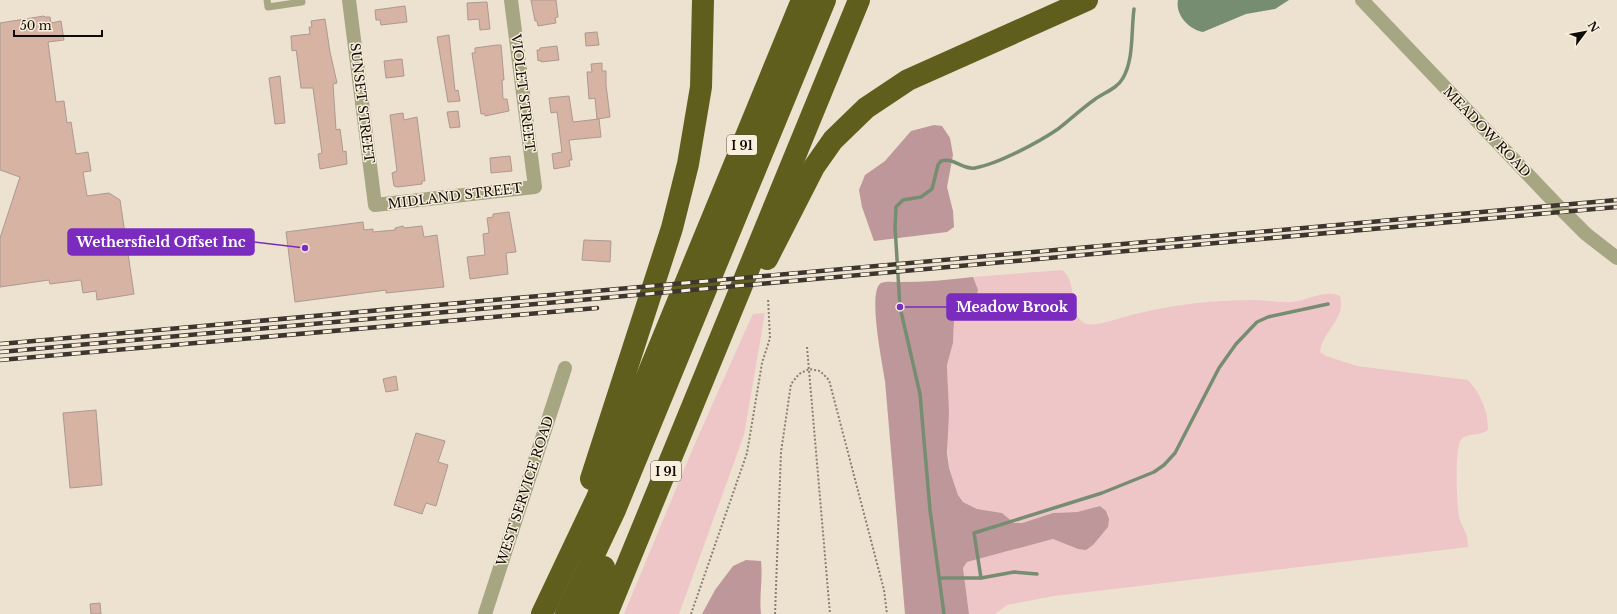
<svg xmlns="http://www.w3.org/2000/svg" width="1617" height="614" font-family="'Libre Baskerville',serif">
<rect width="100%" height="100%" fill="#ede1d0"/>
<g fill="#eec6c8">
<path d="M 1062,270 C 1079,282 1067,313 1084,323 C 1092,328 1121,318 1131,315 C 1170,305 1213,300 1254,300 C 1267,300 1280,303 1293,302 C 1308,300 1326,289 1340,296 C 1347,318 1322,331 1320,352 L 1326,356 L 1357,366 L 1468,380 C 1481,394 1488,411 1488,430 C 1479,437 1466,432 1461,440 C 1454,450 1457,505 1459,517 C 1462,527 1469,536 1468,547 L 1054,596 L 1007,605 L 995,614 L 969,614 L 963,568 L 967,562 L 1053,539 L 1078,549 L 1100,506 L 1077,512 L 1053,513 L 1022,523 L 1014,523 L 1002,513 L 977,509 L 963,502 L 958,495 L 949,468 L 947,437 L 948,381 L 947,365 L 953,343 L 954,320 L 958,312 L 976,297 L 973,277 Z"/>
<path d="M 765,313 L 744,435 L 679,614 L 624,614 L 693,448 L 745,331 L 753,314 Z"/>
</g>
<g fill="#be979a">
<path d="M 934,125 L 942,126 L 950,138 L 953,155 L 947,187 L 953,211 L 954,227 L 947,232 L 874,241 L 862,207 L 859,190 L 865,175 L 885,161 L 911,131 Z"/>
<path d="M 973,277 L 978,290 L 976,297 L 958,312 L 954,320 L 953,343 L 947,365 L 949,413 L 947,453 L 949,468 L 958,495 L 963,502 L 977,509 L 1002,513 L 1014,523 L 1022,523 L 1053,513 L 1077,512 L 1100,506 L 1106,511 L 1109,519 L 1108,527 L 1093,545 L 1086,550 L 1078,549 L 1053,539 L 967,562 L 963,568 L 969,614 L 905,614 L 885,381 C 883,366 867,291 881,283 C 886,281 894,282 900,282 C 924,282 948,280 973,277 Z"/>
<path d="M 746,560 L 761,561 C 763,579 759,596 761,614 L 702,614 L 715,590 L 733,566 Z"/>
</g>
<path fill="#778d71" d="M 1178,0 L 1289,0 L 1275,9 L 1246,14 L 1203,32 C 1189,29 1175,15 1178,0 Z"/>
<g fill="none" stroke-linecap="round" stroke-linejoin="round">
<g stroke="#778d71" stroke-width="3.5">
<path d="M 940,578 L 981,578 L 974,533 L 1102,493 L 1154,472 L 1164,465 L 1175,453 L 1219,368 L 1236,344 L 1257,322 L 1268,317 L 1328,304"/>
<path d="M 981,578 L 1014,572 L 1037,574"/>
<path d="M 944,614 L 930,510 L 920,394 L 900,307 L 895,227 L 896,207 L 903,200 L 921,197 L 932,189 L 938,165 L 941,161 C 954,157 962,170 975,168 C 998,164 1039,142 1058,129 C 1070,120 1081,109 1094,100 C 1103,93 1117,89 1123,78 C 1134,59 1131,31 1134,9"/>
</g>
</g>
<g fill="#d7b3a3" stroke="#ac9991">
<path d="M 531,0 L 556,0 L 558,17 L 555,18 L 556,23 L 538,26 L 537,21 L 535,21 Z"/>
<path d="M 487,2 L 490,29 L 480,30 L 479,19 L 468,20 L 467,3 Z"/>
<path d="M 405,6 L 407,22 L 381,25 L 380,20 L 376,20 L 375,10 Z"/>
<path d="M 44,16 L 45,17 L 50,17 L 51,23 L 61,21 L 64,40 L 48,42 L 56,102 L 64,101 L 67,123 L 71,122 L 76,154 L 88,152 L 91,171 L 83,172 L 87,196 L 109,193 L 120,200 L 134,294 L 97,300 L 96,291 L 83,293 L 81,280 L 50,284 L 49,280 L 0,287 L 0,238 L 20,177 L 0,170 L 0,23 Z"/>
<path d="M 325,19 L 330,52 L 337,83 L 333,84 L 336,130 L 340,129 L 343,152 L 346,151 L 347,164 L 320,169 L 318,154 L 322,153 L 313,88 L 301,88 L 297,56 L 296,50 L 292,51 L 291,36 L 310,34 L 309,27 L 312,27 L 311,21 Z"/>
<path d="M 597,32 L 599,45 L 586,46 L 585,33 Z"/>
<path d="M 449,35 L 455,91 L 458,90 L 460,101 L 448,102 L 437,37 Z"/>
<path d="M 497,45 L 501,45 L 504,80 L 502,80 L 503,99 L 507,99 L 509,111 L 485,116 L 485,114 L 481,114 L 472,53 L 475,53 L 475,48 Z"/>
<path d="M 557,46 L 559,60 L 541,62 L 541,60 L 538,61 L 537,50 L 540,50 L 540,48 Z"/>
<path d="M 402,59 L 404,76 L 386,78 L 384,61 Z"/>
<path d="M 602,63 L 602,71 L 606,71 L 606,85 L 610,117 L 597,119 L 595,98 L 589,99 L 587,72 L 592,72 L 591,64 Z"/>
<path d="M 280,76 L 285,123 L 275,124 L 269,78 Z"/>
<path d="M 569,96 L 573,122 L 599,119 L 601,137 L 569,140 L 572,160 L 569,160 L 570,166 L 554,169 L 552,154 L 562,152 L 557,112 L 551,113 L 549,98 Z"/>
<path d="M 458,111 L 460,127 L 450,128 L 447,112 Z"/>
<path d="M 403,113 L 404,120 L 417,117 L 425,181 L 422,181 L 422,184 L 398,187 L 394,186 L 392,173 L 397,171 L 390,115 Z"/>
<path d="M 510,156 L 512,171 L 491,173 L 490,158 Z"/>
<path d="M 509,212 L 516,252 L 506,253 L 508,274 L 470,279 L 467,257 L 485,255 L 483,234 L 489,233 L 487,218 L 493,217 L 493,214 Z"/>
<path d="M 363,222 L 364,230 L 373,229 L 373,232 L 395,230 L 395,228 L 403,226 L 404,228 L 422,226 L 424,237 L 437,235 L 444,287 L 386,293 L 386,290 L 295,302 L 286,232 Z"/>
<path d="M 584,240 L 611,241 L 610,262 L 582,260 Z"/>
<path d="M 396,376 L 398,390 L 386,392 L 383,379 Z"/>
<path d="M 96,410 L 102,485 L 70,488 L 63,413 Z"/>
<path d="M 416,433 L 445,441 L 438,462 L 448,465 L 436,506 L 426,503 L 422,514 L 394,505 Z"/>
<path d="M 100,603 L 101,614 L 91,614 L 90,604 Z"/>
</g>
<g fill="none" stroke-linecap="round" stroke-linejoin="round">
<g stroke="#888074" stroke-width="2" stroke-dasharray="2 2" stroke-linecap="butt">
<path d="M 807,347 L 830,614"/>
<path d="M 691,614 L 747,453 L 762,363 L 770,338 L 768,298"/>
<path d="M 775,614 L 781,452 L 791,384 L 799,374 L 809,369 L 820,371 L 829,380 L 884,590 L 887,614"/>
</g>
<path stroke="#a6a683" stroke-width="7" d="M 267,0 L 268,7 L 302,2"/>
<g stroke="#a6a683" stroke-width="14">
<path d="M 349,0 L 375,205 L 535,187 L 511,0"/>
<path d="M 1362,0 L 1557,205 L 1586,234 L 1617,258"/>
<path d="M 485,614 L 565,368"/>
</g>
<g stroke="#605e1d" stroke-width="22">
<path d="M 767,259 L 814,167 L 833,140 L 866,108 L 908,80 L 1087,0"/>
<path d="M 591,479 L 672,228 L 688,164 L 701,87 L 703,0"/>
<path d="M 542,614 L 597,498 L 802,0"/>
<path d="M 566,614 L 615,510 L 825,0"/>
<path d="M 585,614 L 604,567"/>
<path d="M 607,614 L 859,0"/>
</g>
<defs>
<g id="rail">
<path d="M 0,344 L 1617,200"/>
<path d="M 0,352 L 1617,207"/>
<path d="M 0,360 L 597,308"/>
</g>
</defs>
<use href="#rail" stroke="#3c362f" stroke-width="4.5"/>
<use href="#rail" stroke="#faeedd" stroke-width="3" stroke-dasharray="9" stroke-linecap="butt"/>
</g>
<g text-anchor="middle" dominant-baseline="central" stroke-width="3" stroke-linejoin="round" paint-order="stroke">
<g fill="#faeedd" stroke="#564f46" stroke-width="1">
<rect x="727" y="135" width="30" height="20" rx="3"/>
<rect x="651" y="461" width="30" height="20" rx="3"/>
</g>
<g font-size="12" font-weight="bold" fill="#0f0b06">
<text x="742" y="145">I 91</text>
<text x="666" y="471">I 91</text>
</g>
<g font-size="13" fill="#0f0b06" stroke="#faeedd">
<text transform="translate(523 93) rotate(83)">VIOLET STREET</text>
<text transform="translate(362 103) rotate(83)">SUNSET STREET</text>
<text transform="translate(1487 132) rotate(46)">MEADOW ROAD</text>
<text transform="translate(455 196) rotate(-7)">MIDLAND STREET</text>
<text transform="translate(525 491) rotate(-72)">WEST SERVICE ROAD</text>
</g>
</g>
<path fill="none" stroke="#7b2cbf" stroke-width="1.5" d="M305 248L254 242M900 307L947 307"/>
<g fill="#7b2cbf" stroke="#faeedd" stroke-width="1.5">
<circle cx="305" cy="248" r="4"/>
<circle cx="900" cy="307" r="4"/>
</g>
<g fill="#7b2cbf" stroke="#7b2cbf" stroke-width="1.5">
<rect x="68" y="229" width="186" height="26" rx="4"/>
<rect x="947" y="294" width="129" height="26" rx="4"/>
</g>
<g font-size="14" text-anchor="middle" font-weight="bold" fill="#fff">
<text x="161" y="247">Wethersfield Offset Inc</text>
<text x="1012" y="312">Meadow Brook</text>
</g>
<g transform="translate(1585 32) rotate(58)" stroke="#faeedd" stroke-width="3" paint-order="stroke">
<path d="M0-3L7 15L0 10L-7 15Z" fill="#0f0b06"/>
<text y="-6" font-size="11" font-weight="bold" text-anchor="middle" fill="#0f0b06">N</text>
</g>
<path d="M14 30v6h88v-6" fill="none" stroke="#0f0b06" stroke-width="2"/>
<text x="20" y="30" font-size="12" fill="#0f0b06" stroke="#faeedd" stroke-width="3" paint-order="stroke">50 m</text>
</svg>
